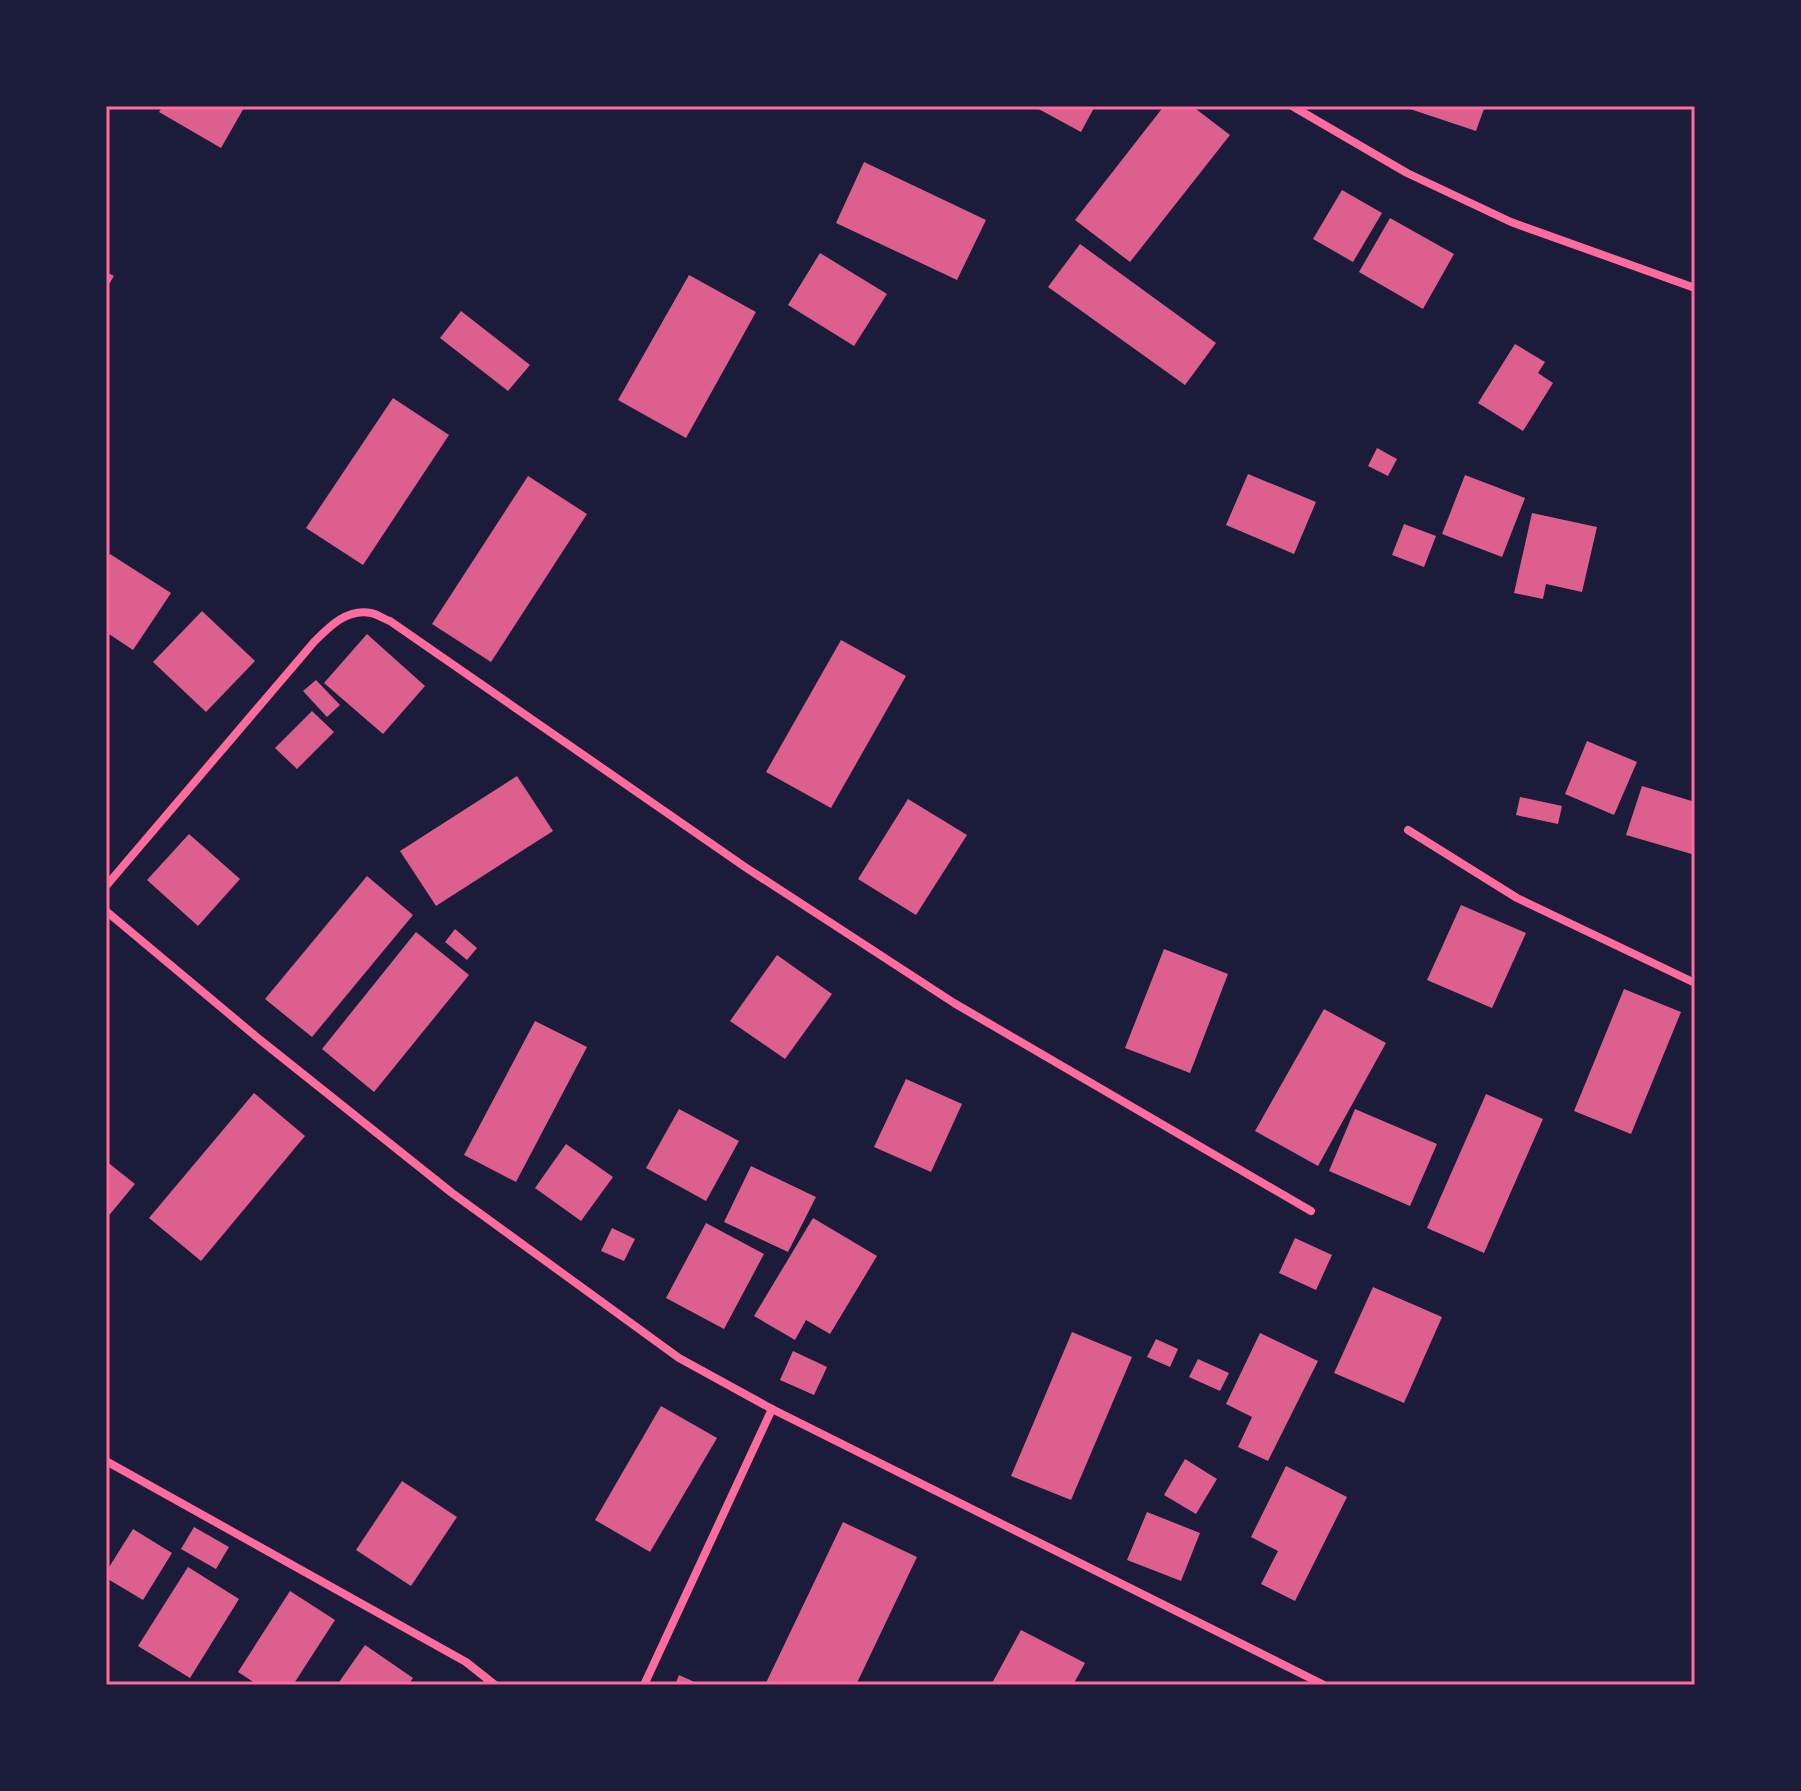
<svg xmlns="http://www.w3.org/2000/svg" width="1801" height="1791" font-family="Manrope,sans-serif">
<rect width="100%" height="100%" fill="#1b1b3a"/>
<g fill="#dd5f8e">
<path d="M 163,106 L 245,106 L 221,148 L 159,112 Z"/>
<path d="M 1033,106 L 1095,106 L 1081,132 Z"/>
<path d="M 1164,106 L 1192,106 L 1230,135 L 1130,262 L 1075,220 Z"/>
<path d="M 1411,106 L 1485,106 L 1476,131 L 1410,109 Z"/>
<path d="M 864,162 L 986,220 L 957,280 L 836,223 Z"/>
<path d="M 1342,190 L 1382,213 L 1353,262 L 1313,239 Z"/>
<path d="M 1390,218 L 1454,254 L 1423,309 L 1359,272 Z"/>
<path d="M 1080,244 L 1216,343 L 1185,385 L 1048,287 Z"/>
<path d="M 820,253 L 887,294 L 854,346 L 788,305 Z"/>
<path d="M 106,272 L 114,276 L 106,289 Z"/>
<path d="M 689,275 L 756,312 L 686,438 L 618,400 Z"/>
<path d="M 461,311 L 530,365 L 508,391 L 440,338 Z"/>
<path d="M 1515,344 L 1545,362 L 1538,373 L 1553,383 L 1523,431 L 1478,403 Z"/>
<path d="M 393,398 L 449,435 L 363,565 L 306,528 Z"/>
<path d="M 1377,448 L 1397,459 L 1388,476 L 1368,466 Z"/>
<path d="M 1248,474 L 1316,502 L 1294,554 L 1226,525 Z"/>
<path d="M 1465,475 L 1525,498 L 1502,557 L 1442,534 Z"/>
<path d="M 528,476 L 587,514 L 491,662 L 432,624 Z"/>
<path d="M 1532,513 L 1597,527 L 1582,592 L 1546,584 L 1543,599 L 1514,593 Z"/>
<path d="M 1404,524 L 1436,536 L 1424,567 L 1392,555 Z"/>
<path d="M 110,554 L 171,593 L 133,650 L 106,632 L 106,560 Z"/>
<path d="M 202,611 L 255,661 L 206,712 L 153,662 Z"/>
<path d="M 367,634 L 425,686 L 383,734 L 324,683 Z"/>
<path d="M 841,640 L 906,676 L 831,808 L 766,772 Z"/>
<path d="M 316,680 L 340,705 L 327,717 L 303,691 Z"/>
<path d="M 312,711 L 334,732 L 297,769 L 275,748 Z"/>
<path d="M 1587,741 L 1637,762 L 1614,815 L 1565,794 Z"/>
<path d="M 517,776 L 553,831 L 436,906 L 400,851 Z"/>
<path d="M 1642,786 L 1695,802 L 1695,855 L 1626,835 Z"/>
<path d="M 1520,797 L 1562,806 L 1558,824 L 1516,815 Z"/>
<path d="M 908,799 L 967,835 L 916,915 L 858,879 Z"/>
<path d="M 189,834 L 240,879 L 198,926 L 147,880 Z"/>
<path d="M 367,876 L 413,915 L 312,1037 L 265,999 Z"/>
<path d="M 1461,905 L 1526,933 L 1492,1008 L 1427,980 Z"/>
<path d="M 455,929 L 477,948 L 467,960 L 445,942 Z"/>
<path d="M 416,932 L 469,975 L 374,1092 L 322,1049 Z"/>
<path d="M 1164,949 L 1228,974 L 1190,1073 L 1125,1048 Z"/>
<path d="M 777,955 L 832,994 L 785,1059 L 730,1021 Z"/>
<path d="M 1624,989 L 1681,1012 L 1631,1134 L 1574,1111 Z"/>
<path d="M 1324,1009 L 1386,1043 L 1318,1166 L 1255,1131 Z"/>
<path d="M 535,1021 L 587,1047 L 516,1182 L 464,1155 Z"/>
<path d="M 906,1079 L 962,1104 L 931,1172 L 874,1147 Z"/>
<path d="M 254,1093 L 305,1136 L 201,1261 L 149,1218 Z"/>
<path d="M 1486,1094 L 1543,1119 L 1484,1253 L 1427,1228 Z"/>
<path d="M 679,1109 L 739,1141 L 706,1201 L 646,1168 Z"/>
<path d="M 1355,1109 L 1437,1144 L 1410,1206 L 1329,1171 Z"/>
<path d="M 566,1144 L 613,1177 L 581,1221 L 535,1188 Z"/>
<path d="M 106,1161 L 135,1184 L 106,1219 Z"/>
<path d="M 751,1166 L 816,1197 L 788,1252 L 724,1222 Z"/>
<path d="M 813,1218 L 877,1256 L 830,1334 L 806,1320 L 795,1340 L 754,1316 Z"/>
<path d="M 706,1223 L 764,1254 L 724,1329 L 666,1298 Z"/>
<path d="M 612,1228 L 635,1239 L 624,1261 L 601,1251 Z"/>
<path d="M 1295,1238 L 1332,1255 L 1316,1290 L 1279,1273 Z"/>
<path d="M 1373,1287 L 1442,1317 L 1404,1403 L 1334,1373 Z"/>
<path d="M 1072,1332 L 1132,1357 L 1071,1500 L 1011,1476 Z"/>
<path d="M 1260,1333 L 1318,1361 L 1268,1461 L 1238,1447 L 1252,1417 L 1226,1404 Z"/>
<path d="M 1156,1339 L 1178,1349 L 1170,1367 L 1147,1357 Z"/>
<path d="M 793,1351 L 827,1367 L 814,1395 L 780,1380 Z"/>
<path d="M 1198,1359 L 1229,1373 L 1220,1391 L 1189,1377 Z"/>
<path d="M 661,1406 L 717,1438 L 650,1552 L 595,1520 Z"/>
<path d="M 1185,1459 L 1217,1479 L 1196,1514 L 1164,1495 Z"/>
<path d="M 1286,1466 L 1347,1497 L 1295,1601 L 1261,1584 L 1278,1551 L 1251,1537 Z"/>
<path d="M 402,1481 L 457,1517 L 411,1586 L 356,1550 Z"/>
<path d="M 1147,1512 L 1200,1533 L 1181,1581 L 1127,1560 Z"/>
<path d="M 843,1522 L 917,1557 L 856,1685 L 765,1685 Z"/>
<path d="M 194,1527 L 229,1547 L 216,1569 L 181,1549 Z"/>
<path d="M 133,1529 L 172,1553 L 143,1600 L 106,1578 L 106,1572 Z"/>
<path d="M 188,1567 L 239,1599 L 190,1678 L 138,1646 Z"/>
<path d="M 290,1591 L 335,1620 L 293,1685 L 258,1685 L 238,1672 Z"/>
<path d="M 1021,1630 L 1085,1663 L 1073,1685 L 991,1685 Z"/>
<path d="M 365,1645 L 413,1678 L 408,1685 L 337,1685 Z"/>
<path d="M 679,1675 L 701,1685 L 675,1685 Z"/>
</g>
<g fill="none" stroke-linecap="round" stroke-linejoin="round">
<g stroke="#ff6b9d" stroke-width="8">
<path d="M 1292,106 L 1407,173 L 1511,222 L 1695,288"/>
<path d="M 1408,830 L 1517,898 L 1695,983"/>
<path d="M 106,886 L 314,642 C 329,627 347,608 371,613 C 377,614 384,619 390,621 L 745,867 L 954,1003 L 1311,1211"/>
<path d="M 106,911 L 259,1039 L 452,1193 L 679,1358 L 772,1409 L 1324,1685"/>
<path d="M 106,1461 L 466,1662 L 495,1685"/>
<path d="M 644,1685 L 772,1409"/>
</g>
</g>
<rect width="1801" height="1791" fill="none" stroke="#1b1b3a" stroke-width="216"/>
<rect x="108" y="108" width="1585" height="1575" fill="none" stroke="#ff6b9d" stroke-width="3"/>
</svg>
